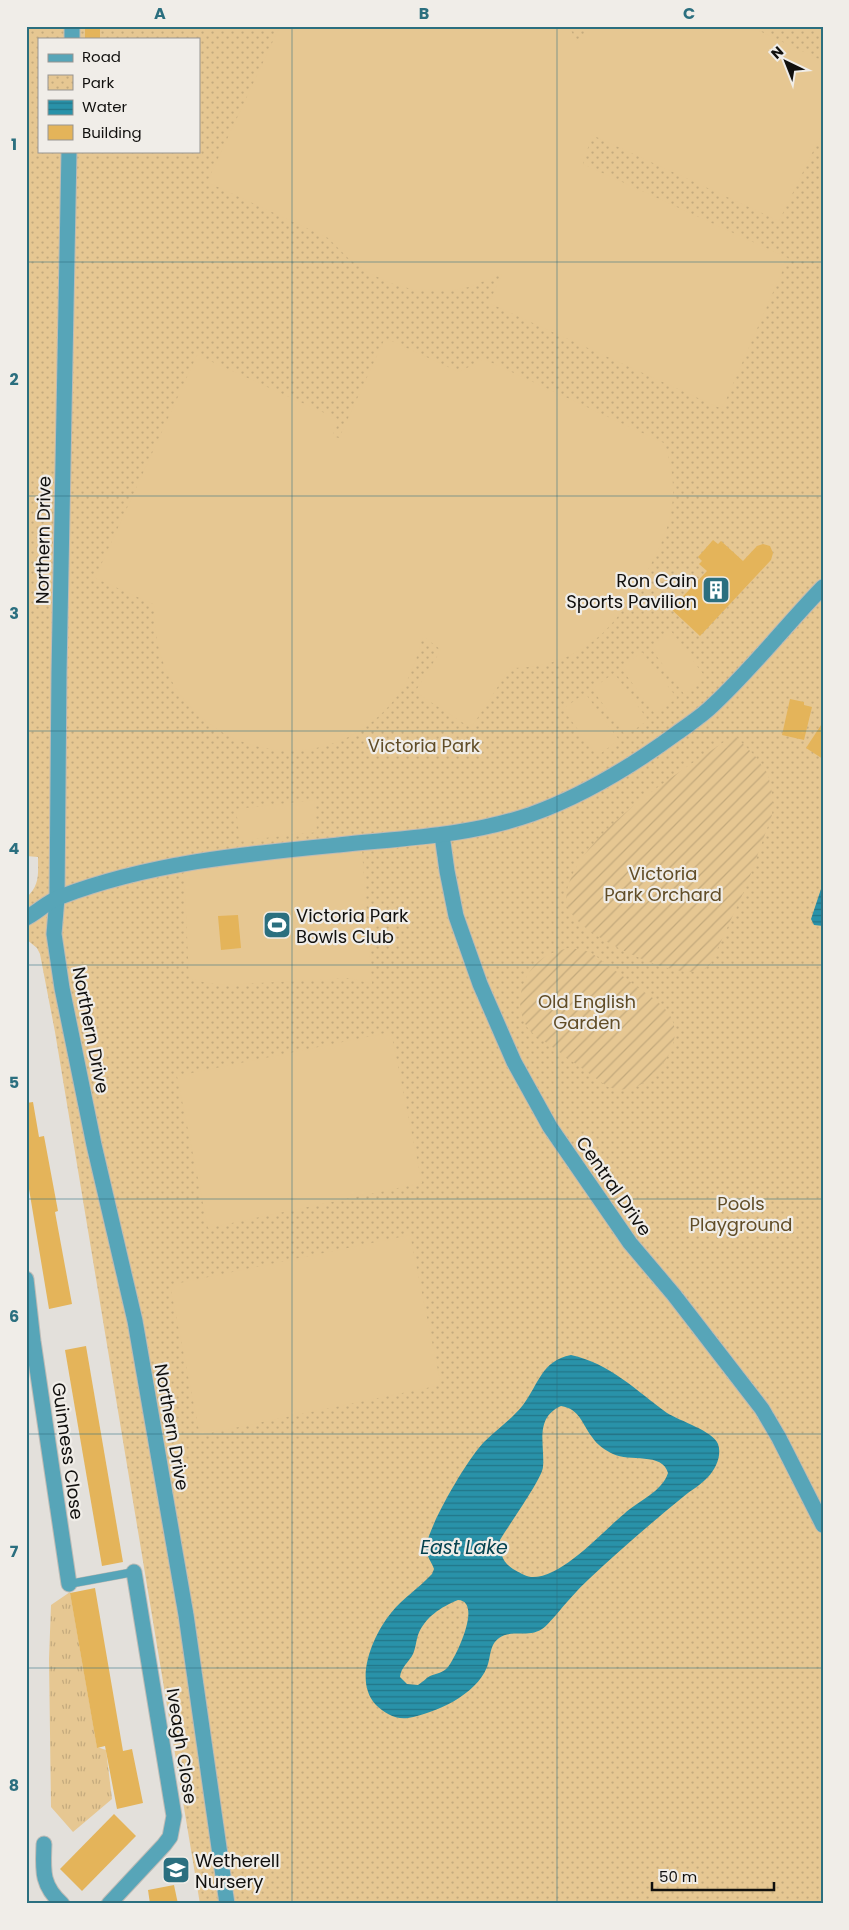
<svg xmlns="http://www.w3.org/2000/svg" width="849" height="1930" font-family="Poppins,sans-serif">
<defs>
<pattern id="grass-tufts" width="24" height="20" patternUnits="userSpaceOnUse" patternTransform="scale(1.25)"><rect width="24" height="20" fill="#e6c792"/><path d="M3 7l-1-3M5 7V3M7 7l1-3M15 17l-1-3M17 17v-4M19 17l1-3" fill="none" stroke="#c4aa7d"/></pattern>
<pattern id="park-dots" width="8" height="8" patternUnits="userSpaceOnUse" patternTransform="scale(1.25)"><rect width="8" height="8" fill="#e6c792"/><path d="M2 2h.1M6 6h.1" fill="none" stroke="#c4aa7d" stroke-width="1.8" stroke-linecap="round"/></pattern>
<pattern id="garden-furrows" width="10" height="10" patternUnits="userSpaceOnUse" patternTransform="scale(1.25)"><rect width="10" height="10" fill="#e6c792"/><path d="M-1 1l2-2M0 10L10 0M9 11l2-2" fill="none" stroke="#c4aa7d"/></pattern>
<pattern id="water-rules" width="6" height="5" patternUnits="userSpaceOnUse" patternTransform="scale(1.25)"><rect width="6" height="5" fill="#2992a9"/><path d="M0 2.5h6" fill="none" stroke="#227688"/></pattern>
</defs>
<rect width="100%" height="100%" fill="#e3e0db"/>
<path fill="url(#grass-tufts)" d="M 70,1592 L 97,1747 L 106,1750 L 112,1799 L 73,1832 L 51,1807 L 49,1659 L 51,1605 Z"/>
<path fill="url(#park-dots)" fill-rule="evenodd" d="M 26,26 L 823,26 L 823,1904 L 200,1904 L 55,1032 L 40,954 L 37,948 L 26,939 L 26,898 C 40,885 38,875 38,857 L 26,856 ZM 39,39 L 199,39 L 199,151 L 39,151 Z"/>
<g fill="url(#garden-furrows)">
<path d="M 733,736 L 735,736 L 755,756 L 768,774 L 773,798 L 772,815 L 746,887 L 711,963 C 708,967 705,970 699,971 C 672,978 594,940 576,919 C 569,912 565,902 567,892 C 577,833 686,768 733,736 Z"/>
<path d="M 569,948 L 584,950 L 593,954 C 606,964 620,974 633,984 C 645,993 660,1001 669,1014 C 683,1034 669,1061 653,1075 C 640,1088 626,1093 608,1087 L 530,1031 C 512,1009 520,974 543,958 C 550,953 560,950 569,948 Z"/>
</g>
<g fill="#e6c792">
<path d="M 280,26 L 568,26 L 579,44 L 588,26 L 749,26 L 823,61 L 823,131 L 779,221 L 592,135 L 583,164 L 788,258 L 722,409 L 489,303 L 502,274 L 469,287 L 449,291 L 411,289 L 390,283 L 369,273 L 349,259 L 328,238 L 207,182 Z"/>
<path d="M 385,338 L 459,372 L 484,359 L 664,443 C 685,500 667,538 638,587 C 624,609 610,630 588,645 C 566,661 538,668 510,668 L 471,728 L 415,692 L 441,650 L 423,636 C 417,657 411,678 398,695 C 316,804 148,741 155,605 L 95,578 L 197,355 L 340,420 L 332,436 L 339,438 Z"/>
<path d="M 671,631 L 706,678 L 684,694 L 650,647 Z"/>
<path d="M 642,652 L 677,698 L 655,714 L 621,668 Z"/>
<path d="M 614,673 L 648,720 L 626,736 L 592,689 Z"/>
<path d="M 585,693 L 619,740 L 597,756 L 563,709 Z"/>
<path d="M 314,800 L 317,832 L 240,841 L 236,809 Z"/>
<path d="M 362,850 L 372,984 L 350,978 L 223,985 L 207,983 L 189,978 L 184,872 L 311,854 Z"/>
<path d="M 391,1032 L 422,1183 L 208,1228 L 177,1076 Z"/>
<path d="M 410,1235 L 441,1385 L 200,1435 L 170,1285 Z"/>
</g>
<g fill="url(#water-rules)" fill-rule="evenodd">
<path d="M 823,883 L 823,926 L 814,925 L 811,919 Z"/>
<path d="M 571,1355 C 609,1363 637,1391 667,1413 C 680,1421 713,1431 718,1444 C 722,1455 716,1469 708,1477 C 701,1485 691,1490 683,1497 C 651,1523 619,1551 589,1579 C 577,1590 566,1603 556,1615 C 551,1620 547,1626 542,1629 C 529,1638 511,1629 499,1638 C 489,1645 491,1658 487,1667 C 476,1695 436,1713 408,1718 C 396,1720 384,1713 376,1705 C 353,1681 373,1635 391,1613 C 403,1598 419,1588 432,1574 L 434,1569 C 432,1562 426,1556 426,1548 C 428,1526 468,1458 484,1442 C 497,1429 512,1419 523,1405 C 539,1384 541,1361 571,1355 ZM 561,1406 C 580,1409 582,1424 592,1437 C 597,1445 605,1450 613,1454 C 629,1462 663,1452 668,1473 C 662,1492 638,1501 624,1514 C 602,1532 561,1579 531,1577 C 524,1576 519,1572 513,1569 C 502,1562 500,1553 500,1540 C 508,1526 542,1479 543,1467 C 545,1445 534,1418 561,1406 ZM 458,1600 C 483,1601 456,1657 448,1667 C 443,1673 437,1673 430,1676 C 426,1678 423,1682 418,1685 L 407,1684 L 400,1677 C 401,1667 409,1662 413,1654 C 416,1647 416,1641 418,1635 C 425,1617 441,1607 458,1600 Z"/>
</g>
<g fill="#e4b45a">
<rect x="85" y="26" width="15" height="13"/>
<path d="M 713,540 L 718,544 L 721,541 L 743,561 L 757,546 L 763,544 L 770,546 L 773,553 L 771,560 L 700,636 L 671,609 L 707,571 L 699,564 L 702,561 L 698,557 Z"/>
<path d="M 790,699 L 804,702 L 804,705 L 812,707 L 804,740 L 782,735 Z"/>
<path d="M 823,722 L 823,759 L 806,748 Z"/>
<path d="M 238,915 L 241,948 L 221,950 L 218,916 Z"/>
<path d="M 33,1102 L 39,1137 L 44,1136 L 58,1211 L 55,1212 L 72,1304 L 49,1309 L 26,1171 L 26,1103 Z"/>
<path d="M 86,1346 L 123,1562 L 102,1566 L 65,1350 Z"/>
<path d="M 95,1588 L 123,1751 L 132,1749 L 143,1803 L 117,1809 L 105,1746 L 97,1748 L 70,1593 Z"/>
<path d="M 114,1814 L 136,1836 L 82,1891 L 60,1869 Z"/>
<path d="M 174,1885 L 178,1904 L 150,1904 L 148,1890 Z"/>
</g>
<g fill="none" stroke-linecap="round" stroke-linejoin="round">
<defs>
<path id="lane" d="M 69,1584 L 134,1572"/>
<g id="street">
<path d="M 72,39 L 72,26"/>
<path d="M 69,151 L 59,673 L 57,898 L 54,934 L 62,988 L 94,1145 L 135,1321 L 186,1615 L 227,1904"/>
<path d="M 442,835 L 447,871 L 456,916 L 480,984 L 514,1062 L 550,1127 L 630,1243 L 674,1295 L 762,1409 L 779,1438 L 823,1525"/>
<path d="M 26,918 C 38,912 48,901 60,897 C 149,863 244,854 338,845 C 404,838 469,836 532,814 C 585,795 632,766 677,733 C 689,724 702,716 712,706 C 752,669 785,626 823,587"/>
<path d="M 26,1279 L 33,1341 L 69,1584"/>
<path d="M 44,1844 C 43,1870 41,1885 62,1904"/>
<path d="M 109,1904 L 164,1845 L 170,1837 L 174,1816 L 134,1572"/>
</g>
</defs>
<use href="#lane" stroke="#bdbbb6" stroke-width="9"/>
<use href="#street" stroke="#bdbbb6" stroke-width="17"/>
<use href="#lane" stroke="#57a5b8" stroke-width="8"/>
<use href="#street" stroke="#57a5b8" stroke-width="15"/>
</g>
<path fill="none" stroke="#2b6f7f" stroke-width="1" stroke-opacity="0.55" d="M 292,26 L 292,1904M 557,26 L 557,1904M 26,262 L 823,262M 26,496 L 823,496M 26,731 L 823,731M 26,965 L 823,965M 26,1199 L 823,1199M 26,1434 L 823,1434M 26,1668 L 823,1668"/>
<defs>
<symbol id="building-square" viewBox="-11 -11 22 22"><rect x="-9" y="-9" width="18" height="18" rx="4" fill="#2b6f7f" stroke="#f0ede8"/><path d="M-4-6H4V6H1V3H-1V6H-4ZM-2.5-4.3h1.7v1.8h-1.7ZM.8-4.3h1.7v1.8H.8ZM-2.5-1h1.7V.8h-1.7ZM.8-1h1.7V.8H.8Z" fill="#fff"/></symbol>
<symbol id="stadium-square" viewBox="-11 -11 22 22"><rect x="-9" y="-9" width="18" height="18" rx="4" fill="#2b6f7f" stroke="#f0ede8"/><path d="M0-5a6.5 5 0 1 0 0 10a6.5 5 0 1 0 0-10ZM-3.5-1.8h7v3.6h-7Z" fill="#fff"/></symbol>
<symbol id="school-square" viewBox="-11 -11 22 22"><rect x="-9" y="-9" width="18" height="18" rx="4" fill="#2b6f7f" stroke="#f0ede8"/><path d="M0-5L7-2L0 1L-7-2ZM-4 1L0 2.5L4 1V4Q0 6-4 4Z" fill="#fff"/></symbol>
</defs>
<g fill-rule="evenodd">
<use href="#building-square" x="700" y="574" width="32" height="32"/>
<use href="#stadium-square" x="261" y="909" width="32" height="32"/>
<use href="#school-square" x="160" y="1854" width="32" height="32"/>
</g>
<g text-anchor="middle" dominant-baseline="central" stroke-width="4.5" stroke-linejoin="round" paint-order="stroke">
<g font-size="18" fill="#11100e" stroke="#f0ede8">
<text transform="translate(43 540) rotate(-89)">Northern Drive</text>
<text transform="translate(91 1030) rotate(79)">Northern Drive</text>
<text transform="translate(614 1186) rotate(55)">Central Drive</text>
<text transform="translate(172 1427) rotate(80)">Northern Drive</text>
<text transform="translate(68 1451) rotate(82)">Guinness Close</text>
<text transform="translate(182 1746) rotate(81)">Iveagh Close</text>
</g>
<g font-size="18" fill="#11100e" stroke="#f0ede8" text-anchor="start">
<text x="697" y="580" text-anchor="end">Ron Cain<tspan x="697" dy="21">Sports Pavilion</tspan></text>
<text x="296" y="915">Victoria Park<tspan x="296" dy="21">Bowls Club</tspan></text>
<text x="195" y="1860">Wetherell<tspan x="195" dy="21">Nursery</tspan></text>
</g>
<g font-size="18" fill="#614d27" stroke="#f0ede8">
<text x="424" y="745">Victoria Park</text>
<text x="663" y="873">Victoria<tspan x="663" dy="21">Park Orchard</tspan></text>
<text x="587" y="1001">Old English<tspan x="587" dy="21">Garden</tspan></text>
<text x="741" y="1203">Pools<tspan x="741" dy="21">Playground</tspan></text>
</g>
<g font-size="19" font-style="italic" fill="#054350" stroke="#f0ede8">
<text x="464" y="1547">East Lake</text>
</g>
</g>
<rect width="849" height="1930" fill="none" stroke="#f0ede8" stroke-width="55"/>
<rect x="38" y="38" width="162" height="115" fill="#f0ede8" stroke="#979591"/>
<rect x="48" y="54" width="25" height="8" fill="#57a5b8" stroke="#979591"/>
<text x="82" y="62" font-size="15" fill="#11100e">Road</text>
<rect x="48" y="75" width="25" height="15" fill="url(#park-dots)" stroke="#979591"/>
<text x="82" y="88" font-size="15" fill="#11100e">Park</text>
<rect x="48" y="100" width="25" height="15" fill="url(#water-rules)" stroke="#979591"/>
<text x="82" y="112" font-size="15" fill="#11100e">Water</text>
<rect x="48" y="125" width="25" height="15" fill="#e4b45a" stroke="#979591"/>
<text x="82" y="138" font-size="15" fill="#11100e">Building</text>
<g transform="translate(786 62) rotate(317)" stroke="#f0ede8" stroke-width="4" paint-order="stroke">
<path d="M0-4L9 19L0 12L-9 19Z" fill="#11100e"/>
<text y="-8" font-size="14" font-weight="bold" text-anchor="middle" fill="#11100e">N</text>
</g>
<path d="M652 1882v8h122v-8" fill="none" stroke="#11100e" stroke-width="2.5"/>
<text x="659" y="1882" font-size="15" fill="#11100e" stroke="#f0ede8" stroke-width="4" paint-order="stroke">50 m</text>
<rect x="28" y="28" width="794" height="1874" fill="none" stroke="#2b6f7f" stroke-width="2"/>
<g font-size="16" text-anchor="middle" font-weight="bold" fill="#2b6f7f">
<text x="160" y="19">A</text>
<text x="424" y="19">B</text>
<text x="689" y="19">C</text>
<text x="14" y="150">1</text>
<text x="14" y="385">2</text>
<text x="14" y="619">3</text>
<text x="14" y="854">4</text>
<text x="14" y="1088">5</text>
<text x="14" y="1322">6</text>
<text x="14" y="1557">7</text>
<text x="14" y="1791">8</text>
</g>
</svg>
